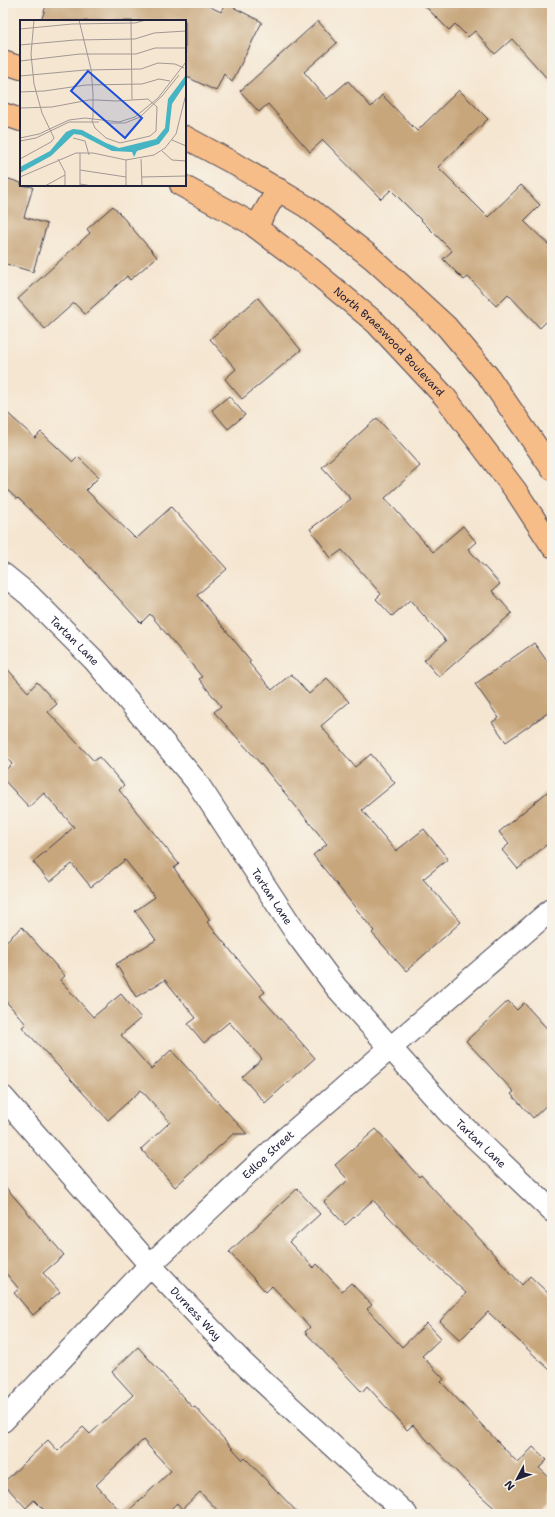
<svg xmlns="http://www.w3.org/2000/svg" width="555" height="1517" font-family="'Shantell Sans',sans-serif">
<rect width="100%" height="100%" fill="#f7f3e8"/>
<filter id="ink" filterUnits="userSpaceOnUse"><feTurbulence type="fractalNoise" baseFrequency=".025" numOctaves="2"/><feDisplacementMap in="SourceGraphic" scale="8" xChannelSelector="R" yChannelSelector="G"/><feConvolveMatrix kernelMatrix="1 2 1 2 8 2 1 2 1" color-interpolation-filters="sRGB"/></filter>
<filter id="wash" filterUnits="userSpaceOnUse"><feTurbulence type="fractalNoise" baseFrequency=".012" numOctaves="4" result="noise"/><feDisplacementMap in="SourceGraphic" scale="16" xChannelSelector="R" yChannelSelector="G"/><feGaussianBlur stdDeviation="0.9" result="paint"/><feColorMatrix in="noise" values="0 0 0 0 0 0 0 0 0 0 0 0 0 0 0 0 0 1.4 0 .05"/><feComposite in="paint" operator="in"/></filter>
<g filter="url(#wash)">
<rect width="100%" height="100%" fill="#f5e6d1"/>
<g id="blocks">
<g fill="#c7a67c">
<path d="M 47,3 L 202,3 L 221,12 L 225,3 L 262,22 L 232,82 L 224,74 L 216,91 L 185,76 L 185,21 L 41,21 Z"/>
<path d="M 422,3 L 552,3 L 552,84 L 512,39 L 495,54 L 475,31 L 468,37 L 455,24 L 449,30 Z"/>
<path d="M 318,21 L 337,43 L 304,72 L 327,99 L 348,81 L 371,107 L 382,95 L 417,131 L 459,90 L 488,119 L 438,167 L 488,217 L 521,185 L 540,205 L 524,221 L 552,248 L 552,316 L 540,328 L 508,294 L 496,306 L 468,277 L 464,280 L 443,259 L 452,251 L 391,190 L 381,199 L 323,140 L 310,152 L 268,104 L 259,112 L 240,91 Z"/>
<path d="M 3,177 L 21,183 L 21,185 L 33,187 L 24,217 L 47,224 L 33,272 L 3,263 Z"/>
<path d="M 113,206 L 157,257 L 130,280 L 127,276 L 85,314 L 74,303 L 45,329 L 18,299 L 90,233 L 87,229 Z"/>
<path d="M 258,298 L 301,350 L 242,399 L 225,379 L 236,369 L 210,339 Z"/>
<path d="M 229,396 L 245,415 L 228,429 L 212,410 Z"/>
<path d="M 3,409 L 35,438 L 41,432 L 73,462 L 78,457 L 99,477 L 86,490 L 136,539 L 171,507 L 227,569 L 197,595 L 251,661 L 249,663 L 272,690 L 291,674 L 309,694 L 327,678 L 349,702 L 321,726 L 355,767 L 371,754 L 395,783 L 362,810 L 396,851 L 424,829 L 448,859 L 423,879 L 461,922 L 406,971 L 372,933 L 374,931 L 313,855 L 327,844 L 260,763 L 214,712 L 221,706 L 199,679 L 202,677 L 150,614 L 141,623 L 85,562 L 18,498 L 17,499 L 3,486 Z"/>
<path d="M 377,418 L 420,466 L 385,498 L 433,552 L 463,526 L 476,542 L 468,549 L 500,584 L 492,591 L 512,613 L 439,677 L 424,660 L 446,641 L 410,600 L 392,616 L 376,599 L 381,594 L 342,550 L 331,558 L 310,529 L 351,499 L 322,467 Z"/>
<path d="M 534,643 L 552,668 L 552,710 L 506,742 L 492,722 L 499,718 L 475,684 Z"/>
<path d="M 3,664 L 28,692 L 37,682 L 57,704 L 48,712 L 94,761 L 99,757 L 124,785 L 119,790 L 179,864 L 174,868 L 210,920 L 207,922 L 265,992 L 260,996 L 315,1058 L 265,1103 L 242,1077 L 262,1059 L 229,1022 L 204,1043 L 188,1024 L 196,1018 L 165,980 L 136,997 L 116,964 L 156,940 L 135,911 L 155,897 L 125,860 L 91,887 L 72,864 L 50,882 L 33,862 L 74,827 L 44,793 L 29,807 L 3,779 L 3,772 L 12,764 L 3,754 Z"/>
<path d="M 552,788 L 552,840 L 518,869 L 502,850 L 509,844 L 499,832 Z"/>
<path d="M 22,927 L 65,976 L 60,980 L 93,1017 L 121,994 L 141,1018 L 121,1035 L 151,1069 L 171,1050 L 247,1134 L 233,1134 L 175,1187 L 141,1149 L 170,1122 L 141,1090 L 108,1120 L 22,1027 L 26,1024 L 3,998 L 3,944 Z"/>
<path d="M 508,1001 L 517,1010 L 524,1003 L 552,1034 L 552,1100 L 533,1118 L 511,1094 L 514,1092 L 466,1041 Z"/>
<path d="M 376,1129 L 419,1177 L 421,1175 L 522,1285 L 530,1276 L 552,1297 L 552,1372 L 488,1312 L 460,1340 L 440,1321 L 466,1293 L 418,1248 L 373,1200 L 345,1225 L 324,1202 L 348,1180 L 335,1165 Z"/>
<path d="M 3,1184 L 64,1255 L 43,1273 L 60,1292 L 33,1315 L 14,1293 L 19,1289 L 3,1270 Z"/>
<path d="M 297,1189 L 320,1214 L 289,1242 L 314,1268 L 317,1264 L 342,1291 L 351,1283 L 372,1305 L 367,1309 L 402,1347 L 427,1323 L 441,1338 L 422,1356 L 444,1379 L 441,1382 L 518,1463 L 533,1447 L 547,1460 L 539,1468 L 552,1480 L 552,1503 L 542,1514 L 501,1514 L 470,1486 L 413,1425 L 407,1430 L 367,1386 L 362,1392 L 305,1332 L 310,1327 L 272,1286 L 266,1292 L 229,1252 Z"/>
<path d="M 138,1347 L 193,1408 L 195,1407 L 243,1460 L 245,1458 L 299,1514 L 221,1514 L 200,1492 L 182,1509 L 177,1503 L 166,1514 L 125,1514 L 171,1471 L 143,1440 L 96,1485 L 123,1514 L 48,1514 L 34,1500 L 26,1508 L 3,1483 L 48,1440 L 58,1451 L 83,1427 L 90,1434 L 133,1395 L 112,1372 Z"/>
</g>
</g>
</g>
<g filter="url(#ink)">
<use href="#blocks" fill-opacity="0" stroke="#423f52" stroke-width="1"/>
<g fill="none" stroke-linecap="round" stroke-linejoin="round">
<defs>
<g id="minor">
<path id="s1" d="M 3,574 L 29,595 L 94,660 L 196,781 L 298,936 L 336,987 L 449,1113 L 552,1211"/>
<path id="s2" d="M 3,1097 L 150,1265 L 243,1363 L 406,1514"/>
<path id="s3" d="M 3,1421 L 150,1265 L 280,1143 L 552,909"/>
</g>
<g id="major">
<path d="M 3,62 L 21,68"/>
<path d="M 3,114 L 21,120"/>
<path d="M 185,137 L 233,163 L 307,207 L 372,258 L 446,326 L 488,376 L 552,469"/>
<path id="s4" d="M 181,185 L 249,222 L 310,268 L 376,323 L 445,397 L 516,491 L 552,546"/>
<path d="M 256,227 L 278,189"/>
</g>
</defs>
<use href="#minor" stroke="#423f52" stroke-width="24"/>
<use href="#major" stroke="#423f52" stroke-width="24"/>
<use href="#minor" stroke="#fff" stroke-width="22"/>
<use href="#major" stroke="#f7bd88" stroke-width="22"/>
</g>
</g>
<g text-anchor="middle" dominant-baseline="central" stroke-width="4" stroke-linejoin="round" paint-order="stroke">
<g font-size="11" fill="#22223b" stroke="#f7f3e8">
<text stroke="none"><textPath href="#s4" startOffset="262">North Braeswood Boulevard</textPath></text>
<text stroke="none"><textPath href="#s1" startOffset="98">Tartan Lane</textPath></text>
<text stroke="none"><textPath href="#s1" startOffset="422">Tartan Lane</textPath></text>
<text stroke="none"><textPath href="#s1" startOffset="746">Tartan Lane</textPath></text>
<text stroke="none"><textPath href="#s3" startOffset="376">Edloe Street</textPath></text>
<text stroke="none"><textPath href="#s2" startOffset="290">Durness Way</textPath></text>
</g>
</g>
<g transform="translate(20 20)">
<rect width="166" height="166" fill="#f5e6d1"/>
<path d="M 166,55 L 166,63 L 152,84 L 149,111 L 139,124 L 117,131 L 114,137 L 112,132 L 92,131 L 61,115 L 54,114 L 31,136 L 0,153 L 0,147 L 30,131 L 46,112 L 53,109 L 62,110 L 86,123 L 99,128 L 136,119 L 145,108 L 148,79 Z" fill="#47b4c3"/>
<path fill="none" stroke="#a19895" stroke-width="1" d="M 111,0 L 112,79M 0,9 L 52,4 L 115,3 L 126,0M 0,25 L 55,20 L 115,19 L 134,13 L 166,11M 0,41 L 60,34 L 116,34 L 135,28 L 166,28M 0,56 L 65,50 L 121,49 L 138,43 L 155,44 L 164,48M 0,72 L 24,71 L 66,65 L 122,64 L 139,59 L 150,61M 0,88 L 32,87 L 69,80 L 77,80 L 96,81 L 128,79 L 137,87 L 136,111 L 130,116 L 100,123 L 86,118 L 75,108 L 72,101 L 73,97 L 73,73 L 71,49 L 59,0M 87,103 L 105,103 L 120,97 L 142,76 L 159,55M 0,118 L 19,114 L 49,100 L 65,98 L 99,102 L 115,97 L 138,78 L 166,42M 53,118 L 65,121 L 69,135M 152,120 L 166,126M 0,121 L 16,118 L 49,102 L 79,102M 142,131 L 152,140 L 166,141M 60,133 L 60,166M 0,139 L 31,122 L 34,118 L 22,93 L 14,64 L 11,34 L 14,0M 38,139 L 45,152 L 45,166M 121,139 L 122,166M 106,140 L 106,166M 60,150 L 106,157M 0,157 L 56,133 L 73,133 L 106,140 L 134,135 L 145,128 L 156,114 L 166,74M 122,157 L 166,156M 60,164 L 72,166M 25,166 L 45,155"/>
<path fill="#1d4ed8" fill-opacity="0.15" stroke="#1d4ed8" stroke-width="2" d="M 68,51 L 122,98 L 105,118 L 51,71 Z"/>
<rect width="166" height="166" fill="none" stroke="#22223b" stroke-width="2"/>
</g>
<rect width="555" height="1517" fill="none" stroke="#f7f3e8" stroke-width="16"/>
<g transform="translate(517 1479) rotate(229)" stroke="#f7f3e8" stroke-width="3" paint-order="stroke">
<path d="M0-3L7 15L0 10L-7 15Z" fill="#22223b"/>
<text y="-6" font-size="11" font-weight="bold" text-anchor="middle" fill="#22223b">N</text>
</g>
</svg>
